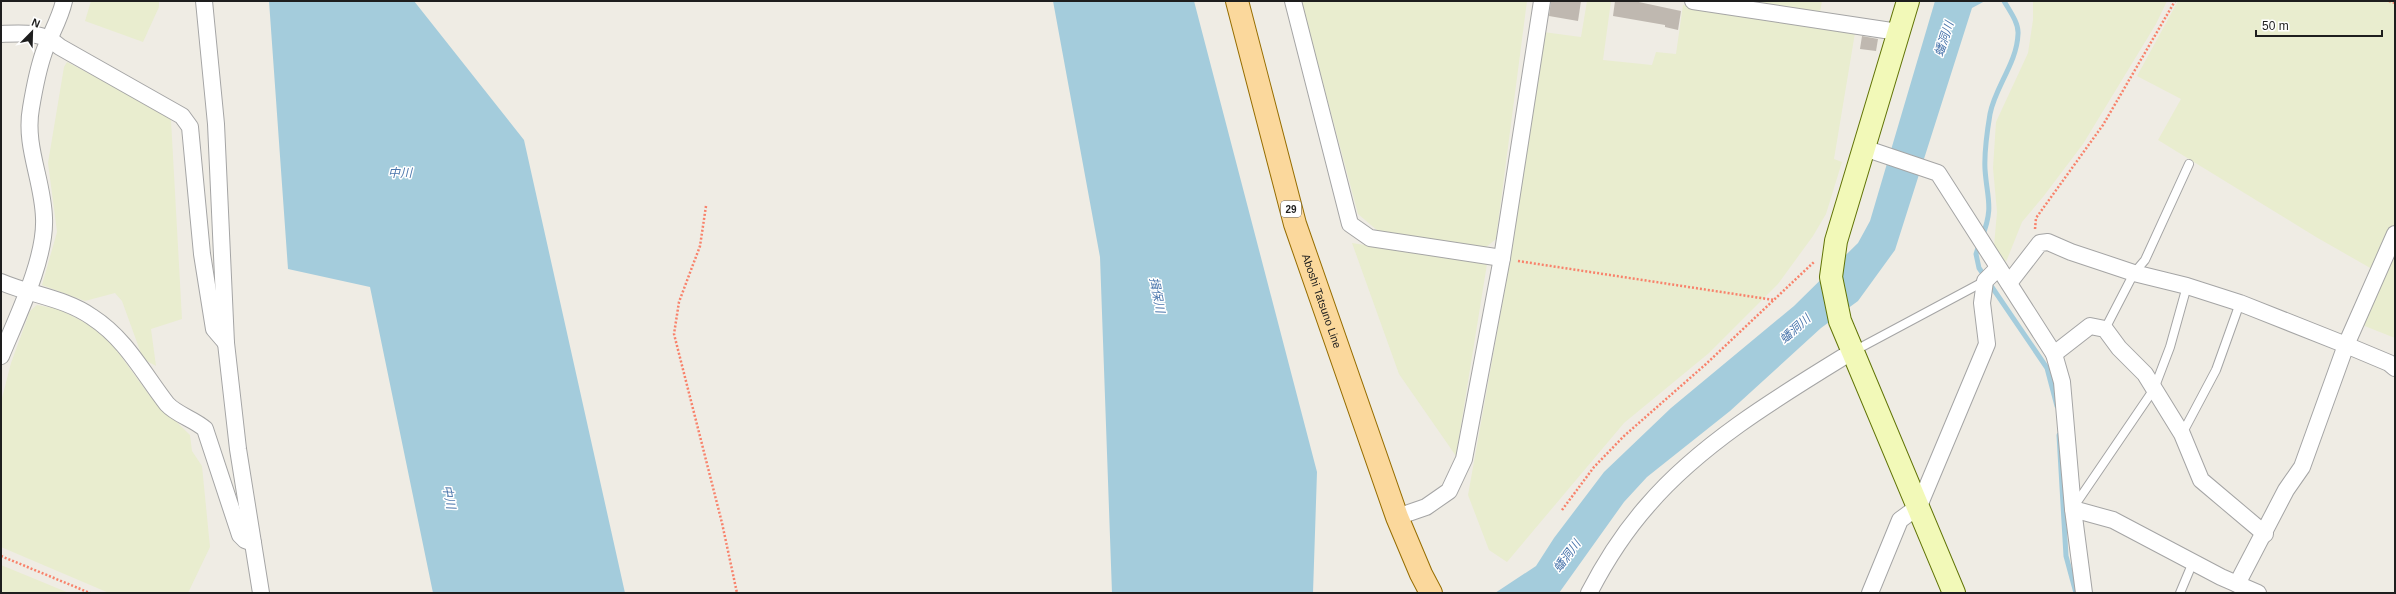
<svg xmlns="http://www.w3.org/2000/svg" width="2396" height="594" font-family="Helvetica,'Noto Sans JP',sans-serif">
<rect width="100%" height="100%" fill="#efece4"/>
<g fill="#e9edcf">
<path d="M 91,1 L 159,1 L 159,7 L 143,42 L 85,21 Z"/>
<path d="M 1301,1 L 1527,1 L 1496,239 L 1485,248 L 1378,231 L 1358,214 Z"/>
<path d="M 1587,1 L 1611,1 L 1603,60 L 1652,65 L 1656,52 L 1676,54 L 1683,5 L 1855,33 L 1834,159 L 1842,162 L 1826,214 L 1813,236 L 1778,284 L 1709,353 L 1624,423 L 1507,562 L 1489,550 L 1468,495 L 1513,244 L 1543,32 L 1581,37 Z"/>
<path d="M 1753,1 L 1822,1 L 1820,12 Z"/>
<path d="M 2033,1 L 2167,1 L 2156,24 L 2083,144 L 2043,197 L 2022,222 L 2006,262 L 1994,246 L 1997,212 L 1993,168 L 1996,122 L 2028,53 L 2033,20 Z"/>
<path d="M 2178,1 L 2395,1 L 2395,338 L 2357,323 L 2379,273 L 2316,237 L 2158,140 L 2181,99 L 2137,76 Z"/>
<path d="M 67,62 L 163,112 L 171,120 L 182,319 L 151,329 L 156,366 L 143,359 L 122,301 L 115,293 L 85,301 L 42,285 L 57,232 L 48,163 L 64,67 Z"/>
<path d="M 1352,243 L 1487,264 L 1456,456 L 1399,374 Z"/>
<path d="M 37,305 L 58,309 L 88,324 L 112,344 L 150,396 L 190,435 L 192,451 L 202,466 L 210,547 L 188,593 L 109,593 L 1,547 L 1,402 L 11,363 L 30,311 Z"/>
<path d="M 1,564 L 1,565 L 69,593 L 1,593 Z"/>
</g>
<g fill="#a4ccdc">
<path d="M 269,1 L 414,1 L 524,140 L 625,593 L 433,593 L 370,287 L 288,269 Z"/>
<path d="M 1053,1 L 1194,1 L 1317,472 L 1313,593 L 1112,593 L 1100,257 Z"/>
<path d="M 1935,1 L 1985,1 L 1972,8 L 1895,250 L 1858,301 L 1821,328 L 1730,411 L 1647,477 L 1624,502 L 1559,593 L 1495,593 L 1536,566 L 1554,538 L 1604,472 L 1671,408 L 1794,306 L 1858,243 L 1870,221 Z"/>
</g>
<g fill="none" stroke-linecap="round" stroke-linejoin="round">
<g stroke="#a4ccdc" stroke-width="5">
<path d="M 1982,237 C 1994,207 1987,199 1985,169 C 1984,151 1987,132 1990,114 C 1995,87 2017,63 2018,34 C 2019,23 2009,10 2004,1"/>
<path d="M 1979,245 L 1976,254 L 1979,268 L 2047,368 L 2057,406"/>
<path d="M 2059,435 L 2066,556 L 2076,593"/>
</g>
</g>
<g fill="#bfb8b0">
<path d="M 1551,1 L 1581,1 L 1578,21 L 1549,16 Z"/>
<path d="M 1615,1 L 1634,1 L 1681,11 L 1678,30 L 1665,27 L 1665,25 L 1613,16 Z"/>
<path d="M 1862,36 L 1878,39 L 1876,51 L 1860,49 Z"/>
</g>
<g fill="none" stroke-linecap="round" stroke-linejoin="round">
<defs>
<g id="lane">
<path d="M 2105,329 L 2134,273 L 2145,260 L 2189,164"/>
<path d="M 1854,351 L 1985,281"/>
<path d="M 2182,434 L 2216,370 L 2240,303"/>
<path d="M 2075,505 L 2154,389 L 2170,347 L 2187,286"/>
<path d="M 2180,593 L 2193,562"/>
</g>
<g id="street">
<path d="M 204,1 L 216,124 L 226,343 L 238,449 L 261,593"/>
<path d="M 1293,1 L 1350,224 L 1370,238 L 1502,258"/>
<path d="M 1693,1 L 1898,32"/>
<path d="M 1,34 C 23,33 42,31 60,47 L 182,116 L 190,127 L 202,254 L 214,329 L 226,343"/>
<path d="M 1864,148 L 1938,173 L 2054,354 L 2062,382 L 2073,509 L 2084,593"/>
<path d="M 1,282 C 31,295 65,298 92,317 C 126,339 143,373 167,404 C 177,415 194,419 205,429 L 240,535 L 245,540 L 253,543"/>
<path d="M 2009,283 L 2040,243 L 2048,242 L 2071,252 L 2134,273 L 2187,286 L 2240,303 L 2346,345 L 2389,363 L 2395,368"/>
<path d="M 2054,354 L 2090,326 L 2105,329 L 2119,348 L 2145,374 L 2182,434 L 2201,480 L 2265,534"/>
<path d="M 1,356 C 17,317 46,259 44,218 C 43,180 24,146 31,108 C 34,90 38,69 44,52 C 50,35 60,19 64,1"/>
<path d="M 2073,509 L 2113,520 L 2221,577 L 2258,593"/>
<path d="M 1397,517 L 1426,507 L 1449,491 L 1464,459 L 1502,258 L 1542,1"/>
<path d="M 2237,584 L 2286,490 L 2302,467 L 2346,345 L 2395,234"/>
<path d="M 1589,593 C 1605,562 1625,531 1648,505 C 1702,442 1783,394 1853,351"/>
<path d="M 1870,593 L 1900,520 L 1919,506 L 1987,344 L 1982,303 L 1985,281 L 1998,268"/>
</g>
<path id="secondary" d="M 1908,1 L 1836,241 L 1831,277 L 1840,321 L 1954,593"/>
<g id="primary">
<path id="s1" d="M 1237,1 L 1295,224 L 1397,517 L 1421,574 L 1431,593"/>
</g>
</defs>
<use href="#lane" stroke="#a5a5a5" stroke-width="10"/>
<use href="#street" stroke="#a5a5a5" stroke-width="18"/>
<use href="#secondary" stroke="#617406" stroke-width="24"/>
<use href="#primary" stroke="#966d01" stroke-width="24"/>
<g stroke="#f8826b" stroke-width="2.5" stroke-dasharray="2 2" stroke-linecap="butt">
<path d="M 2389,1 L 2395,3"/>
<path d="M 706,206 L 700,246 L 679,302 L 674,334 L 722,523 L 737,593"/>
<path d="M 2035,229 L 2036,218 L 2103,125 L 2175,1"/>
<path d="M 1518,261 L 1774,300"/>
<path d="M 1562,510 L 1594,467 L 1624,436 L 1706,364 L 1814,262"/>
<path d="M 1,556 L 90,593"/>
</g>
<use href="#lane" stroke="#fff" stroke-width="8"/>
<use href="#street" stroke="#fff" stroke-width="16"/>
<use href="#secondary" stroke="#f2f9b8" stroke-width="22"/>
<use href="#primary" stroke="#fbd89c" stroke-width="22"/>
</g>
<g text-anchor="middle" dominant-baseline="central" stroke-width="3" stroke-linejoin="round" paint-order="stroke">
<rect fill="#fff" stroke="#626262" stroke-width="1" x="1281" y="201" width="20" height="16" rx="3"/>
<g font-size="10" font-weight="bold" fill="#1e1e1e">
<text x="1291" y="209">29</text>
</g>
<g font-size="11" fill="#1e1e1e" stroke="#fff">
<text stroke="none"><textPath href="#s1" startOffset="312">Aboshi Tatsuno Line</textPath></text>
</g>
<g font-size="12" font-style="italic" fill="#4b76ac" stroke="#fff">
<text transform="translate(1944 39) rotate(-72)">蟠洞川</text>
<text x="400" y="173">中川</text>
<text transform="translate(1157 295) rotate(79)">揖保川</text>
<text transform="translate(1795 329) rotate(-42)">蟠洞川</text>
<text transform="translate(449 497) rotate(79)">中川</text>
<text transform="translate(1567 556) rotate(-53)">蟠洞川</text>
</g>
</g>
<rect width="2396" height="594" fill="none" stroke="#1e1e1e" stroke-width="4"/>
<g transform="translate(32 32) rotate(23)" stroke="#ffffff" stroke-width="3" paint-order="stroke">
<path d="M0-3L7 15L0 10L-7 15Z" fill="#1e1e1e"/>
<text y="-6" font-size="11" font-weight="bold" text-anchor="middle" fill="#1e1e1e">N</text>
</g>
<path d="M2256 30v6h126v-6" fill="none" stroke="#1e1e1e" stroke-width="2"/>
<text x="2262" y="30" font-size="12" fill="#1e1e1e" stroke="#ffffff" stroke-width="3" paint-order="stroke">50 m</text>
</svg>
